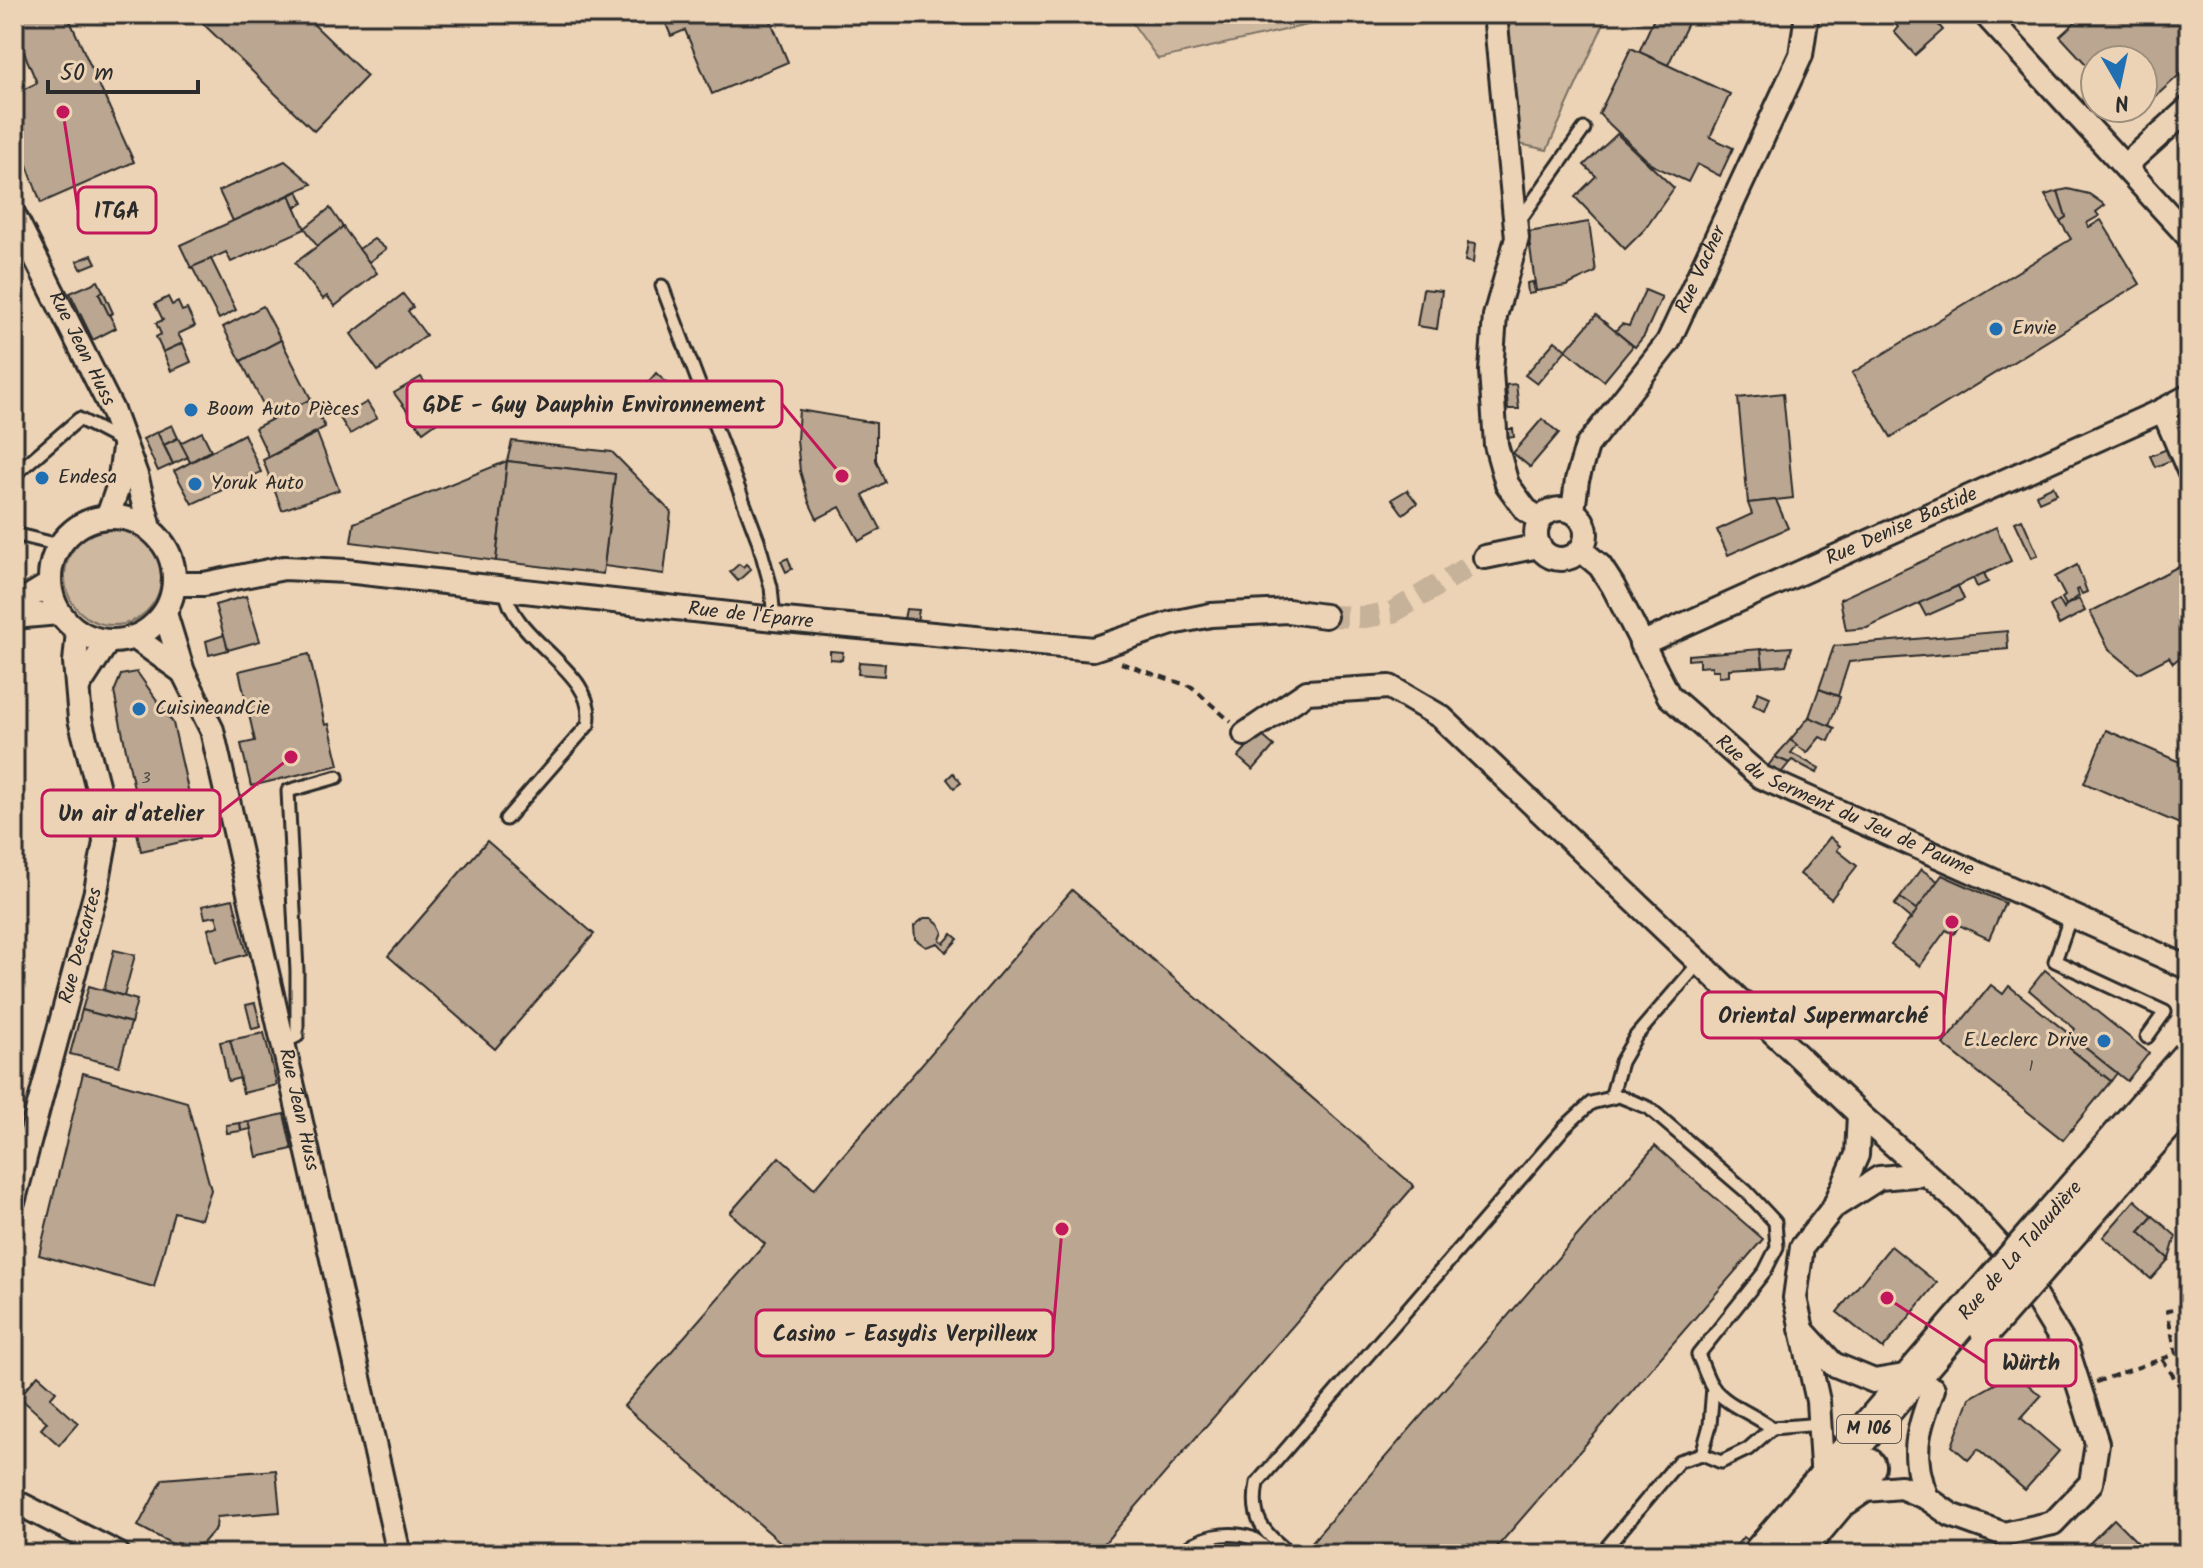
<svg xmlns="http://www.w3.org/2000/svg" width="2203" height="1568" font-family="Kalam,sans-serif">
<rect width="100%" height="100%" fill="#edd3b5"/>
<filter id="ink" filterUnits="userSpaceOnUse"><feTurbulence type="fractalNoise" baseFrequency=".0125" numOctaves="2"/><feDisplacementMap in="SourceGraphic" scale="16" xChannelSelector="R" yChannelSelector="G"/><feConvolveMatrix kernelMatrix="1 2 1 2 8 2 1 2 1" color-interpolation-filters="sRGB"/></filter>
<g filter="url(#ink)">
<g fill="#ceb89f" stroke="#7c7265" stroke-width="2">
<path d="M 1126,14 L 1356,14 L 1158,59 Z"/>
<path d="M 1504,14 L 1608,14 L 1547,150 L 1515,143 Z"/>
<circle cx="113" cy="577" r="48"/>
</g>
<g fill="#baa691" stroke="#2b2b2b" stroke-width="2">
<path d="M 14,14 L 67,14 L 134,162 L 41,203 L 14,130 L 14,94 L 37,83 L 14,29 Z"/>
<path d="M 193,14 L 303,14 L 367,76 L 314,131 Z"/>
<path d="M 662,14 L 768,14 L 788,62 L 712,94 L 685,30 L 671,36 Z"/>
<path d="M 1656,14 L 1668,14 L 1688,23 L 1668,65 L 1639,52 Z"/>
<path d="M 1880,14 L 1929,14 L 1943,30 L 1915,55 L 1894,32 L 1898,27 L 1889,17 L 1886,19 Z"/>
<path d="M 2084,14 L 2189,14 L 2189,66 L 2143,108 L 2143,60 L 2095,60 L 2095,74 L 2060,36 Z"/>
<path d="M 1631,48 L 1730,94 L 1710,137 L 1733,148 L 1720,176 L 1697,164 L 1688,182 L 1652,165 L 1599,114 Z"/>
<path d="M 2126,108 L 2143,108 L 2133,117 Z"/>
<path d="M 1617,134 L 1674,188 L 1645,229 L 1625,249 L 1575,197 L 1596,176 L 1584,165 Z"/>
<path d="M 285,161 L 312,184 L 233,221 L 219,191 Z"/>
<path d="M 2068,189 L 2089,194 L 2105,205 L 2096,212 L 2099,216 L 2087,223 L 2089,227 L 2101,220 L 2140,284 L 1891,437 L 1852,373 L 2071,239 L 2060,221 L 2066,217 L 2058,191 Z"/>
<path d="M 298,191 L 304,203 L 295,207 L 290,195 Z"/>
<path d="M 2058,191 L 2066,217 L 2060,221 L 2045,195 Z"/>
<path d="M 290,195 L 305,229 L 231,262 L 226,252 L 191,268 L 180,245 Z"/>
<path d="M 330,208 L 343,227 L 317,246 L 305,228 Z"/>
<path d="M 1589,222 L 1596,272 L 1566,286 L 1536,291 L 1528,232 Z"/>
<path d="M 343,227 L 377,273 L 335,306 L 327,296 L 323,299 L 295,263 Z"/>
<path d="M 374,239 L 386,249 L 369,262 L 359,249 Z"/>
<path d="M 1468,243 L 1475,244 L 1473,263 L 1465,261 Z"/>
<path d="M 92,255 L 96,263 L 81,269 L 77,261 Z"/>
<path d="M 211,259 L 236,310 L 219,319 L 192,267 Z"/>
<path d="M 98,281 L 103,291 L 99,294 L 116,328 L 93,340 L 70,293 Z"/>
<path d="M 1533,282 L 1534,293 L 1528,294 L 1527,283 Z"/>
<path d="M 1423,289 L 1442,291 L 1437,329 L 1417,326 Z"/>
<path d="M 1645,290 L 1662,297 L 1644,336 L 1635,347 L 1615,331 L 1622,324 L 1629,326 Z"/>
<path d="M 103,291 L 113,313 L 109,315 L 99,294 Z"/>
<path d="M 403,294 L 413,307 L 408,311 L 426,335 L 378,371 L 351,334 Z"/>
<path d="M 168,297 L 172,305 L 178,302 L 182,311 L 187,309 L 195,326 L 178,334 L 183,343 L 163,352 L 156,337 L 161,334 L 156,323 L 163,320 L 155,304 Z"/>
<path d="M 263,306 L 281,340 L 241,361 L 223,327 Z"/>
<path d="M 1596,315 L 1633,346 L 1604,381 L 1566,350 Z"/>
<path d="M 281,340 L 311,399 L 271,420 L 241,361 Z"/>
<path d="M 1555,341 L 1566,350 L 1537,384 L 1525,375 Z"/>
<path d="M 183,343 L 191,362 L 171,371 L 163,352 Z"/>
<path d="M 656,373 L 676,392 L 659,411 L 639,393 Z"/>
<path d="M 421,377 L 448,414 L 423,432 L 394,393 Z"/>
<path d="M 1516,384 L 1519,409 L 1508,409 L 1506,385 Z"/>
<path d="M 1783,393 L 1793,498 L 1748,503 L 1738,398 Z"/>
<path d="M 311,399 L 325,427 L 269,457 L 255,428 Z"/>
<path d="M 367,402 L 377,418 L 350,434 L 340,418 Z"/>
<path d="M 799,410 L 876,423 L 876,460 L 885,482 L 863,495 L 881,529 L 859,541 L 840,507 L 817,519 L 809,502 L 800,471 L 797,440 Z"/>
<path d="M 1542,419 L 1559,433 L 1530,467 L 1513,453 Z"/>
<path d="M 172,425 L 178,438 L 164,445 L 157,432 Z"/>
<path d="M 1506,429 L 1513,429 L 1514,437 L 1507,438 Z"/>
<path d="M 157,432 L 173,464 L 158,471 L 143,439 Z"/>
<path d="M 202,432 L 211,450 L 190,462 L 180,443 Z"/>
<path d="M 317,433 L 339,490 L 282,510 L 263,460 Z"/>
<path d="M 244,434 L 261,472 L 192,504 L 174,471 Z"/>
<path d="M 178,438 L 188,457 L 173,464 L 164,445 Z"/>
<path d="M 512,441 L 612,452 L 671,512 L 664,574 L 604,566 L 615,474 L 507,461 Z"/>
<path d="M 2167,449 L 2172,460 L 2155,467 L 2150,456 Z"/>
<path d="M 507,461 L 496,561 L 351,542 L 354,523 Z"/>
<path d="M 507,461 L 615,474 L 603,574 L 496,561 Z"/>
<path d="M 2053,486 L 2057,494 L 2039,502 L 2036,494 Z"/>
<path d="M 1407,490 L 1417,503 L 1403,514 L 1392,499 Z"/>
<path d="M 1776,500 L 1788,528 L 1728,555 L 1717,530 L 1752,514 L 1748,503 Z"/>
<path d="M 2022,519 L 2038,555 L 2032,558 L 2015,522 Z"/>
<path d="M 1996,527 L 2011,561 L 1867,628 L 1846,630 L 1840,599 Z"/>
<path d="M 788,558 L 792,569 L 786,572 L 781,561 Z"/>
<path d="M 2189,561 L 2189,650 L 2173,663 L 2169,657 L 2138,673 L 2109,649 L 2090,612 Z"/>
<path d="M 739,564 L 743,567 L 746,564 L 751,569 L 738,581 L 730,572 Z"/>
<path d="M 2077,565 L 2087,592 L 2082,594 L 2079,589 L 2077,590 L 2079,596 L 2066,605 L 2062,598 L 2065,596 L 2055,577 Z"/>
<path d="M 1984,573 L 1988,582 L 1977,587 L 1973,578 Z"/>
<path d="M 1958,586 L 1964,599 L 1926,616 L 1919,603 Z"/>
<path d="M 246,596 L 260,641 L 228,650 L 215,605 Z"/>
<path d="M 2079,599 L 2085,611 L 2059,625 L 2050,606 L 2059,600 L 2064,609 L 2066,605 Z"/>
<path d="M 906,609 L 919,610 L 917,621 L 904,619 Z"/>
<path d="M 2007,631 L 2008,649 L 1849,662 L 1838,696 L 1819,689 L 1834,646 Z"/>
<path d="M 224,635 L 228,650 L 209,655 L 206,641 Z"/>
<path d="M 1792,647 L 1786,665 L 1763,667 L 1761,649 Z"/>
<path d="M 1761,649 L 1763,667 L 1729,669 L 1729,676 L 1719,677 L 1719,670 L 1712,670 L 1712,666 L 1699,667 L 1699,659 L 1688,660 L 1688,655 Z"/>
<path d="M 830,651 L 843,652 L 842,660 L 830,659 Z"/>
<path d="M 309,654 L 325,725 L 329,724 L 339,765 L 251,786 L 241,744 L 255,741 L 239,671 Z"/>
<path d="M 859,662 L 885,664 L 884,676 L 858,674 Z"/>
<path d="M 137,672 L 173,723 L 199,838 L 141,851 L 135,823 L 141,822 L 114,692 L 121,675 Z"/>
<path d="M 1819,689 L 1840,697 L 1829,726 L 1809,717 Z"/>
<path d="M 1758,692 L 1770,697 L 1765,710 L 1753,705 Z"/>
<path d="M 1809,717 L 1835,728 L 1829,741 L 1820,737 L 1807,753 L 1790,740 Z"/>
<path d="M 2106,730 L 2189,766 L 2189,828 L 2084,783 Z"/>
<path d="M 1259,733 L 1274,746 L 1253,770 L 1238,757 Z"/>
<path d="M 1790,740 L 1797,745 L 1791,753 L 1819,768 L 1817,773 L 1792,760 L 1789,763 L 1775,757 Z"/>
<path d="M 1775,757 L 1789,763 L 1781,773 L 1768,766 Z"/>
<path d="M 953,773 L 961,783 L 954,788 L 947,779 Z"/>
<path d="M 1830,837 L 1840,846 L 1837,850 L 1857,866 L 1831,899 L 1800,874 Z"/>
<path d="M 487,841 L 594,934 L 495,1049 L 388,956 Z"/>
<path d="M 1921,869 L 1939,882 L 1917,910 L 1900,898 Z"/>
<path d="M 1942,875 L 2005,903 L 1989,939 L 1959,925 L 1954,934 L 1946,930 L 1920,966 L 1891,945 Z"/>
<path d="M 1072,890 L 1414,1186 L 1095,1554 L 794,1554 L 624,1406 L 765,1244 L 730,1213 L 779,1157 L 814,1189 Z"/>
<path d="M 1900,898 L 1917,910 L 1911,919 L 1894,905 Z"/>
<path d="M 233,899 L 247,954 L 216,963 L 208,929 L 219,926 L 216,916 L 205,918 L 202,906 Z"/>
<path d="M 924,918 L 932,918 L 939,924 L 943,932 L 940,940 L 944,943 L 952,934 L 958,939 L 946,952 L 938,943 L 926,947 L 915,939 L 914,926 Z"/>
<path d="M 114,950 L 135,955 L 124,996 L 104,990 Z"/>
<path d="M 2045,970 L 2149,1053 L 2127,1081 L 2070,1036 L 2075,1029 L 2029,990 Z"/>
<path d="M 1991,985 L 2003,994 L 2009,986 L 2069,1034 L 2062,1042 L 2111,1081 L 2063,1140 L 1943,1044 Z"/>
<path d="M 89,986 L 137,1000 L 131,1023 L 82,1010 Z"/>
<path d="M 255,1003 L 261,1027 L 252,1029 L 246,1005 Z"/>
<path d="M 82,1010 L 131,1023 L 119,1066 L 70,1054 Z"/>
<path d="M 264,1033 L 277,1085 L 243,1093 L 230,1040 Z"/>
<path d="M 2068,1034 L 2117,1073 L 2111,1081 L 2062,1042 Z"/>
<path d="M 230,1040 L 240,1078 L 228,1081 L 220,1042 Z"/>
<path d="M 83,1073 L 187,1102 L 211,1190 L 201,1219 L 174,1212 L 154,1287 L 39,1255 Z"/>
<path d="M 284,1114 L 292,1149 L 257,1157 L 249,1122 Z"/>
<path d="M 249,1122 L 251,1129 L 241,1131 L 240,1123 Z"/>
<path d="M 240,1123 L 241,1131 L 227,1133 L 226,1125 Z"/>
<path d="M 1655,1146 L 1763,1239 L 1491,1554 L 1323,1554 L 1311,1543 Z"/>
<path d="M 2135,1200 L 2153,1216 L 2139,1232 L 2169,1259 L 2151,1279 L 2103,1237 Z"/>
<path d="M 2153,1216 L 2176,1236 L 2169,1259 L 2139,1232 Z"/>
<path d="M 1891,1246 L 1937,1283 L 1883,1349 L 1837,1312 Z"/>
<path d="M 14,1279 L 24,1281 L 18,1312 L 14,1312 Z"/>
<path d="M 2015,1373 L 2041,1396 L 2021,1418 L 2059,1451 L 2025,1490 L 1978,1449 L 1968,1460 L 1952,1446 L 1970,1398 Z"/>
<path d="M 38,1375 L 56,1391 L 50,1398 L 78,1423 L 59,1445 L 41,1429 L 47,1422 L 19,1397 Z"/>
<path d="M 276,1470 L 280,1512 L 217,1517 L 216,1528 L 203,1543 L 192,1546 L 177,1543 L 176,1546 L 138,1526 L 163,1479 Z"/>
<path d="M 2114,1519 L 2149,1554 L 2079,1554 Z"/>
<path d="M 1743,1537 L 1749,1541 L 1741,1551 L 1736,1546 Z"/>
</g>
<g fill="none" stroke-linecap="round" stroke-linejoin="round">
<path stroke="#c6b199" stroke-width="22" stroke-dasharray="22 11" stroke-linecap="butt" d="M 1325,616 L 1365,617 L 1393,612 L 1485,557"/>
<defs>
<g id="lane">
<path d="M 1519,221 L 1584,129"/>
<path d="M 662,286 L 758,540 L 771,587 L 774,619"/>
<path d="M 14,475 L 79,419 L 123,442"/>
<path d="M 14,534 L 59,545"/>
<path d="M 505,589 C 512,642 599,671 588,725 L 506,819"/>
<path d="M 2071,915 L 2055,961 L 2165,1012 L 2147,1037"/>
<path d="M 283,1043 L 297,1036 L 297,971 L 288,791 L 337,777"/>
<path d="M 1611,1098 L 1621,1062 L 1636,1036 L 1699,963"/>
<path d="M 2189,1303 L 2189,1312"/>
<path d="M 1772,1428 L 1820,1424"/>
<path d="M 1702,1454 L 1710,1425 L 1713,1387"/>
<path d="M 1181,1554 C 1197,1536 1229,1530 1252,1538 C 1259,1541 1266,1549 1272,1554"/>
<path d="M 1290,1554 C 1263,1531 1250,1520 1257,1483 L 1565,1127 L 1591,1103 L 1619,1096 L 1649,1108 L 1747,1192 L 1775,1222 L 1777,1247 L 1765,1271 L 1698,1355 C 1703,1365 1706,1377 1712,1386 C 1725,1405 1754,1414 1772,1428 L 1748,1449 L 1721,1462 L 1702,1454 L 1679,1461 L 1601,1554"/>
</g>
<g id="street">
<path d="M 1495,14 L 1517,238 L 1495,316 L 1491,371 L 1496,445 L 1507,484 L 1526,510 L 1540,519"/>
<path d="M 1985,14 L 2189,237"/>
<path d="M 2126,165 L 2189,108"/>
<path id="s1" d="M 14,215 L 112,410 L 136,475 L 150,528"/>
<path d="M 2163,410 L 2189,471"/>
<circle cx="1561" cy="534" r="25"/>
<path id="s2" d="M 1573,511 L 1577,480 L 1587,446 L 1668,342 L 1801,55 L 1807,14"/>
<path d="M 108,516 L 119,484 L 124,448"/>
<circle cx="112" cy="579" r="62"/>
<path id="s3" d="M 1581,550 L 1600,566 L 1613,586 L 1669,696 L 1761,777 L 2189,968"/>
<path d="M 1485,557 L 1539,546"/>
<path id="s4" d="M 175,584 L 204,584 L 284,568 L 346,571 L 774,619 L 1093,649 L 1172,623 L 1211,615 L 1288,611 L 1325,616"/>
<path d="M 14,606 L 50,584"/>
<path id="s5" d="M 165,613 L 183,672 L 212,730 L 399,1554"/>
<path d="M 14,617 L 59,613"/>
<path d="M 134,637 L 183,672"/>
<path id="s6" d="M 1641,644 L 2163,410 L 2189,396"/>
<path d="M 78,687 L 108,641"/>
<path d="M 1245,734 L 1307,692 L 1390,687 L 1441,717 L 1859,1114 L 1966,1209 L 2014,1262 L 2067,1349 L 2097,1443 L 2091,1483 L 2053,1523 L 2004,1534 L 1951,1515 L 1927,1498 L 1901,1487 L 1866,1490 L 1847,1503"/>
<path id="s7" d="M 14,1199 L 96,891 L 105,842 L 101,800 L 80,719 L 75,662 L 78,631"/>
<path d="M 1835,1206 L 1879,1178 L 1926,1174"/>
<path d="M 1801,1329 L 1833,1364 L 1874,1381 L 1916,1374"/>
<path d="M 1823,1482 L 1818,1401 L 1795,1298 L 1802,1247 L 1834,1207 L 1857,1155 L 1859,1114"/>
<path d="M 1927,1498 C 1909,1454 1918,1431 1933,1389"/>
<path d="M 14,1501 L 118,1554"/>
</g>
<g id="primary">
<path d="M 1760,1554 L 1976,1303"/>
<path d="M 1794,1554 L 1868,1466"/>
</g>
</defs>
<use href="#lane" stroke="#2b2b2b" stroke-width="17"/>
<use href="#street" stroke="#2b2b2b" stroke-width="28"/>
<use href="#primary" stroke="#2b2b2b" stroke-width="40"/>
<g stroke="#2b2b2b" stroke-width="4" stroke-dasharray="8 6" stroke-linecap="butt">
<path d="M 1121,663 L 1192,687 L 1231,722"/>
<path d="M 2162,1359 L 2189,1400"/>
<path d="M 2096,1382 L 2176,1354 L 2167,1311 L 2174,1310"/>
</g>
<use href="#lane" stroke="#edd3b5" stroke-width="11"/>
<use href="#street" stroke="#edd3b5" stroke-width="22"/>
<use href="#primary" stroke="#edd3b5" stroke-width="34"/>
<defs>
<g id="primary-bridge">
<path d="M 1976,1303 L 2189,1057"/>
<path d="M 1986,1327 L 2187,1099"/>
</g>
</defs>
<use href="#primary-bridge" stroke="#2b2b2b" stroke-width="40" stroke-linecap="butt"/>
<use href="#primary-bridge" stroke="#edd3b5" stroke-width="34"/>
</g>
</g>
<g fill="#1f6fb2" stroke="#edd3b5" stroke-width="3">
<circle cx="1996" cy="329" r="8"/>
<circle cx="191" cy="410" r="8"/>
<circle cx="42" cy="478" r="8"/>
<circle cx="195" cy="484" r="8"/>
<circle cx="139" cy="709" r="8"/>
<circle cx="2104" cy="1041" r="8"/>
</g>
<g text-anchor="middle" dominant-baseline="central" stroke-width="6" stroke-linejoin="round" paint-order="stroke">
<g font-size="16" fill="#4f4a44">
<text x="146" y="778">3</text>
<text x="2031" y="1066">1</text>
</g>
<rect fill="#edd3b5" stroke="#655d54" stroke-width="2" x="1837" y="1415" width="64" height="28" rx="6"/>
<g font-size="18" font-weight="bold" fill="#2b2b2b">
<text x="1869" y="1429">M 106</text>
</g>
<g font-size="20" fill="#2b2b2b" stroke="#edd3b5">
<text stroke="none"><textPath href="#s2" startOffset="278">Rue Vacher</textPath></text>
<text stroke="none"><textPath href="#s1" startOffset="150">Rue Jean Huss</textPath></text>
<text stroke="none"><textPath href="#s6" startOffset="286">Rue Denise Bastide</textPath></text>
<text stroke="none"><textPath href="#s4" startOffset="580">Rue de l'Éparre</textPath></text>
<text stroke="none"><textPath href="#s3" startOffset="382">Rue du Serment du Jeu de Paume</textPath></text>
<text stroke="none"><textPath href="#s7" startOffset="262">Rue Descartes</textPath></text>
<text stroke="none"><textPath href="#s5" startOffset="516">Rue Jean Huss</textPath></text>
<text transform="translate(2021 1251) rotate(-49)">Rue de La Talaudière</text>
</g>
<g font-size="20" fill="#2b2b2b" stroke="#edd3b5" text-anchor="start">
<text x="2012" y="329">Envie</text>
<text x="207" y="410">Boom Auto Pièces</text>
<text x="58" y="478">Endesa</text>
<text x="211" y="484">Yoruk Auto</text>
<text x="155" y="709">CuisineandCie</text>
<text x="2088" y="1041" text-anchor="end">E.Leclerc Drive</text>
</g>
</g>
<path fill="none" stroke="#c2185b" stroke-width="3" d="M63 112L78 210M842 476L782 404M291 757L220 813M1952 922L1944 1015M1062 1229L1053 1333M1887 1298L1986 1363"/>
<g fill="#c2185b" stroke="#edd3b5" stroke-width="3">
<circle cx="63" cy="112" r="8"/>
<circle cx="842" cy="476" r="8"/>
<circle cx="291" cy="757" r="8"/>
<circle cx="1952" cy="922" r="8"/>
<circle cx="1062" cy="1229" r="8"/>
<circle cx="1887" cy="1298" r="8"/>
</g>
<g fill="#edd3b5" stroke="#c2185b" stroke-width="3">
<rect x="78" y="187" width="78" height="46" rx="8"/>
<rect x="407" y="381" width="375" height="46" rx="8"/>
<rect x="42" y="790" width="178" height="46" rx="8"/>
<rect x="1702" y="992" width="242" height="46" rx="8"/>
<rect x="756" y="1310" width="297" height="46" rx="8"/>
<rect x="1986" y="1340" width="90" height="46" rx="8"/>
</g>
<g font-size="22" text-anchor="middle" font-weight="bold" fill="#2b2b2b">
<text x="117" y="218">ITGA</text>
<text x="594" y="412">GDE - Guy Dauphin Environnement</text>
<text x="131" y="821">Un air d'atelier</text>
<text x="1823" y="1023">Oriental Supermarché</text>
<text x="905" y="1341">Casino - Easydis Verpilleux</text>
<text x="2031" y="1370">Würth</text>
</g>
<rect width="2203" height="1568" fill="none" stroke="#edd3b5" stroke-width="48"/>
<rect x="24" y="24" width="2155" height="1520" fill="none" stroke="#2b2b2b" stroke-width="3" filter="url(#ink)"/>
<g transform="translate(2119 84) rotate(171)"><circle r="38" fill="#edd3b5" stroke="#9f907e" stroke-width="2"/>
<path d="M0-6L14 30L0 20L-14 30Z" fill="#1f6fb2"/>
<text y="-12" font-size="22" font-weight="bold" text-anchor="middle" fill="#2b2b2b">N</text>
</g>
<path d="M48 80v12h150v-12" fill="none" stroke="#2b2b2b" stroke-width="4"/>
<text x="60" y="80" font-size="24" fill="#2b2b2b" stroke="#edd3b5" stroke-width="6" paint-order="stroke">50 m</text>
</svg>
